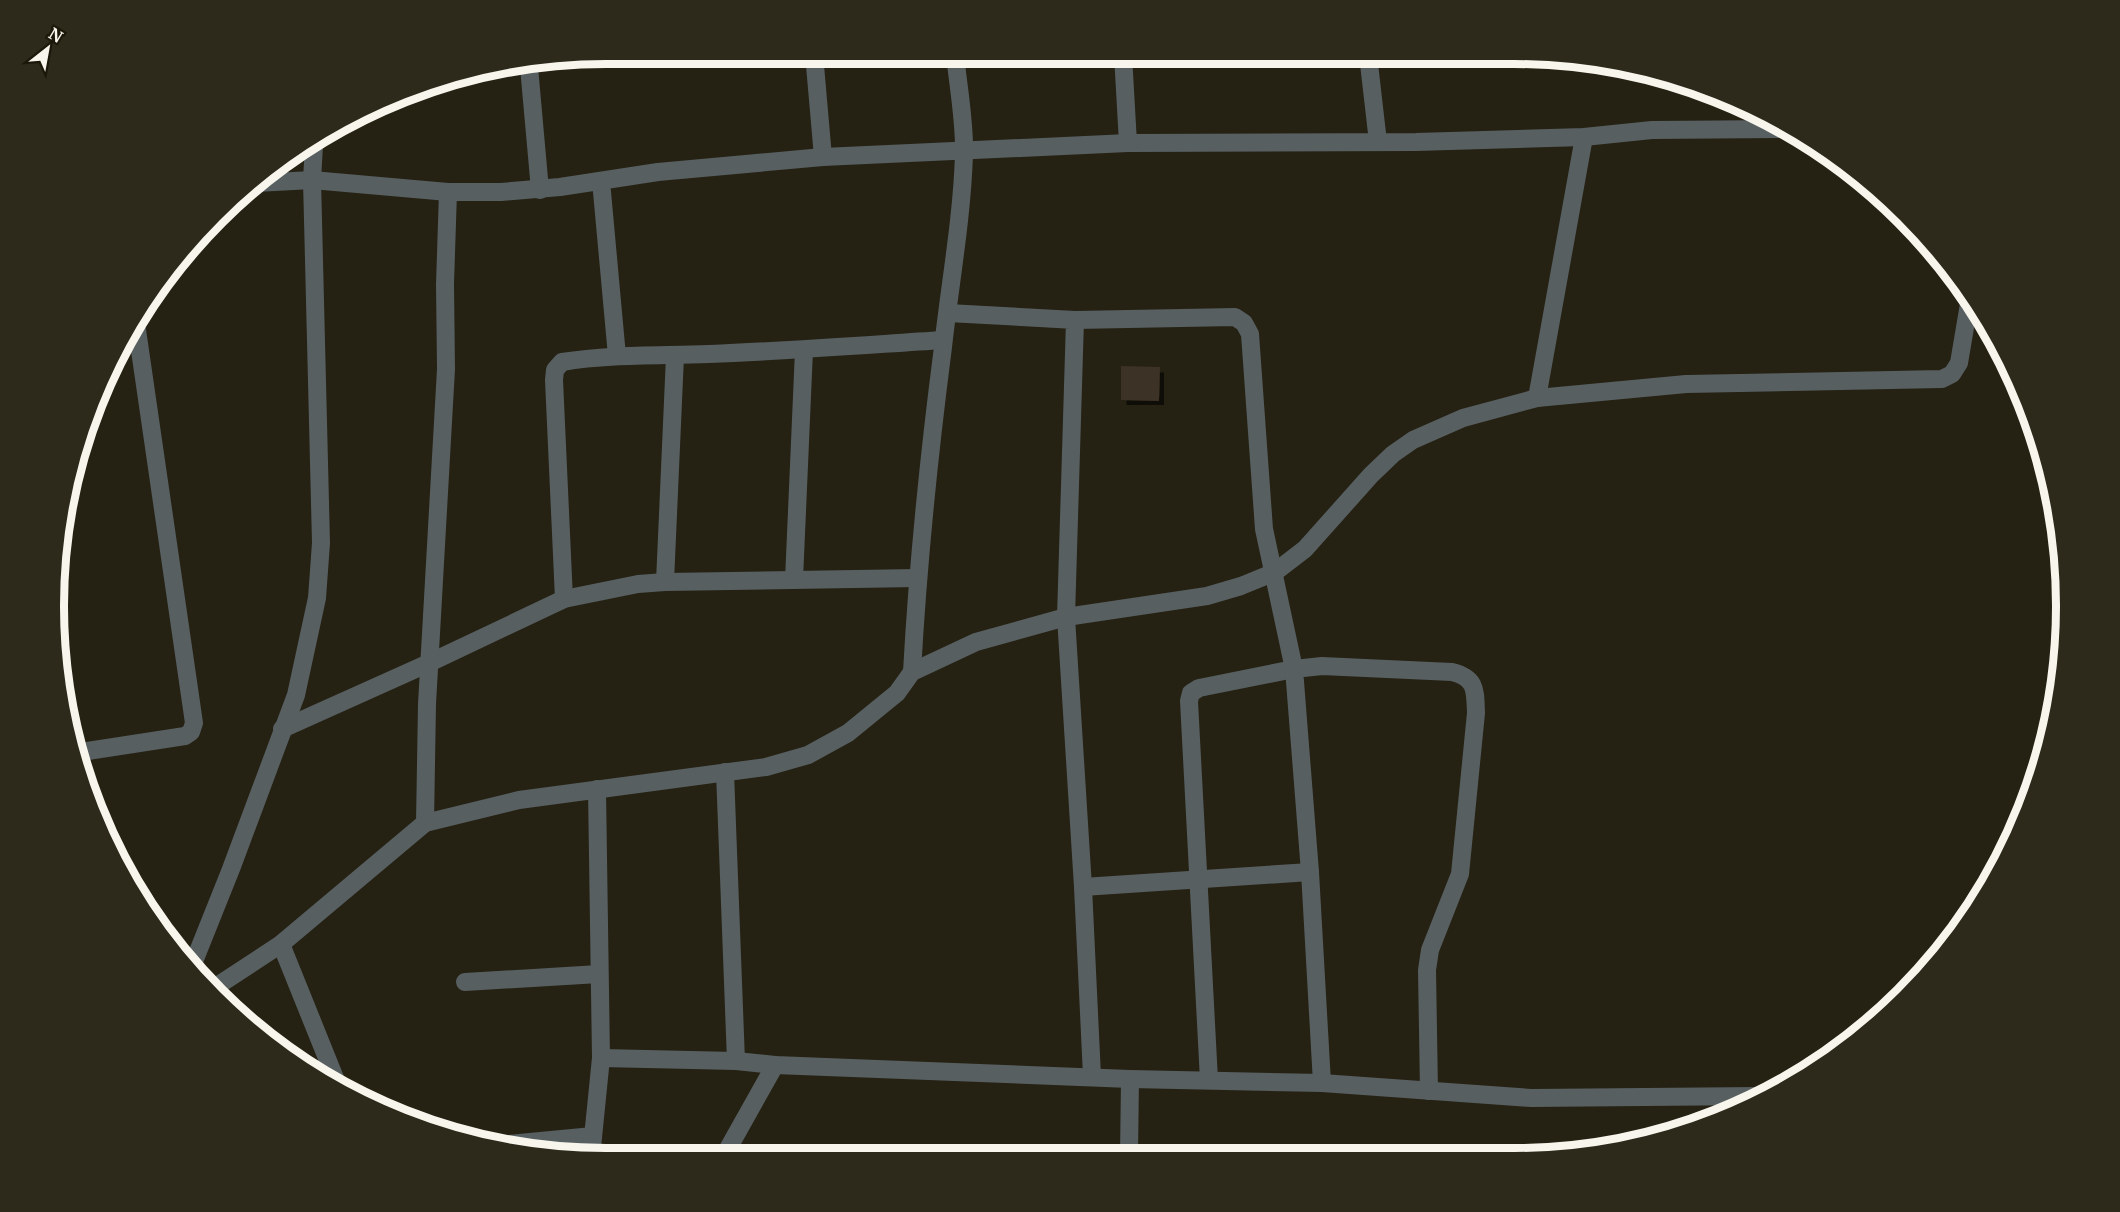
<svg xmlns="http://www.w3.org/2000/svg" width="2120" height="1212" font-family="Merriweather,serif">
<defs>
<filter id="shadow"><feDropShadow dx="5.5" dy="5.5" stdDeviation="0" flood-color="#0009"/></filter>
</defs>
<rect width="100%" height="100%" fill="#252113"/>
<path fill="#3c3225" filter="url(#shadow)" d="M 1121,366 L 1160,367 L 1159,401 L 1121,400 Z"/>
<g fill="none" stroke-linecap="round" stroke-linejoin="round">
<g stroke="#575f61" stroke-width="18">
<path d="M 814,54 L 823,157"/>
<path d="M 1123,55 L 1128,143"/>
<path d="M 1368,55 L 1378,142"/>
<path d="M 529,67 L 540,190"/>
<path d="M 601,181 L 617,356"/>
<path d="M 256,183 L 312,180 L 448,192 L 501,192 L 560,187 L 658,172 L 823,157 L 1128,143 L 1416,142 L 1584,137 L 1652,130 L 1791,129"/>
<path d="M 948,313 L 1075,320 L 1066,617 L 1083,887 L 1092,1076"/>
<path d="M 1075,320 L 1235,317 L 1244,323 L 1250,334 L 1264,529 L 1294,669 L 1199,688 L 1191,693 L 1189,701 L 1209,1080"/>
<path d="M 1537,398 L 1584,137"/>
<path d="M 794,580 L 804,350"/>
<path d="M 665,582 L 675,356"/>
<path d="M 564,599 L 554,380 L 555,370 L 562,362 C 611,354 660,356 709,354 C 787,351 865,345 943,340"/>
<path d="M 912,672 C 918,563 929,455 943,347 C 950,283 962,219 964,154 C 965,122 958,86 955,54"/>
<path d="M 282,729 L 429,663 L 564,599 L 638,584 L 665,582 L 917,578"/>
<path d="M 81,752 L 185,736 L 191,732 L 194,723 L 136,323"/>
<path d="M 725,772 L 736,1061"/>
<path d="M 425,823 L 427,704 L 446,369 L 445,284 L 448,192"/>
<path d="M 1083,887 L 1310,872"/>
<path d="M 281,944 L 339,1088"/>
<path d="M 191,969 L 231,869 L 296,695 L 317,598 L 321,543 L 312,180 L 314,145"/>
<path d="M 465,982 L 599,974"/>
<path d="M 214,988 L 281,944 L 425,823 L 519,800 L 766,767 L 808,755 L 848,733 L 897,693 L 912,672 L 976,642 L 1066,617 L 1207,596 L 1241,586 L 1275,572 L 1305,549 L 1371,475 L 1393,454 L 1413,440 L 1463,418 L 1537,398 L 1686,384 L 1942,379 L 1952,374 L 1959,363 L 1970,298"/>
<path d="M 601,1058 L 736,1061 L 775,1065 L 1130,1079"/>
<path d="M 1322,1083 L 1310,872 L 1294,669 L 1322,666 L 1452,672 C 1477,678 1475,691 1476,713 L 1460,874 L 1430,950 L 1427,970 L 1429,1091"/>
<path d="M 499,1145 L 593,1136"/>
<path d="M 1129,1155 L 1130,1079 L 1322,1083 L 1531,1098 L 1758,1096"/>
<path d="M 724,1156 L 775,1065"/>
<path d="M 591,1157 L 601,1058 L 597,789"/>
</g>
</g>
<path d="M0 0H2120V1212H0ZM606 64H1514A542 542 0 0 1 2056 606V606A542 542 0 0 1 1514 1148H606A542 542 0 0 1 64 606V606A542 542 0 0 1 606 64Z" fill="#2d2a1c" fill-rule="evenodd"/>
<path fill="none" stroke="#f7f5ec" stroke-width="8" d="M606 64H1514A542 542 0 0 1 2056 606V606A542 542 0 0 1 1514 1148H606A542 542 0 0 1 64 606V606A542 542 0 0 1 606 64Z"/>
<g transform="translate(48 48) rotate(31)" stroke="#1b180a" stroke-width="4.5" paint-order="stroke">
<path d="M0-4.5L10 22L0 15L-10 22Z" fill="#f7f5ec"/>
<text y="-9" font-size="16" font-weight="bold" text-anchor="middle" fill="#f7f5ec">N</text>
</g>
</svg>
